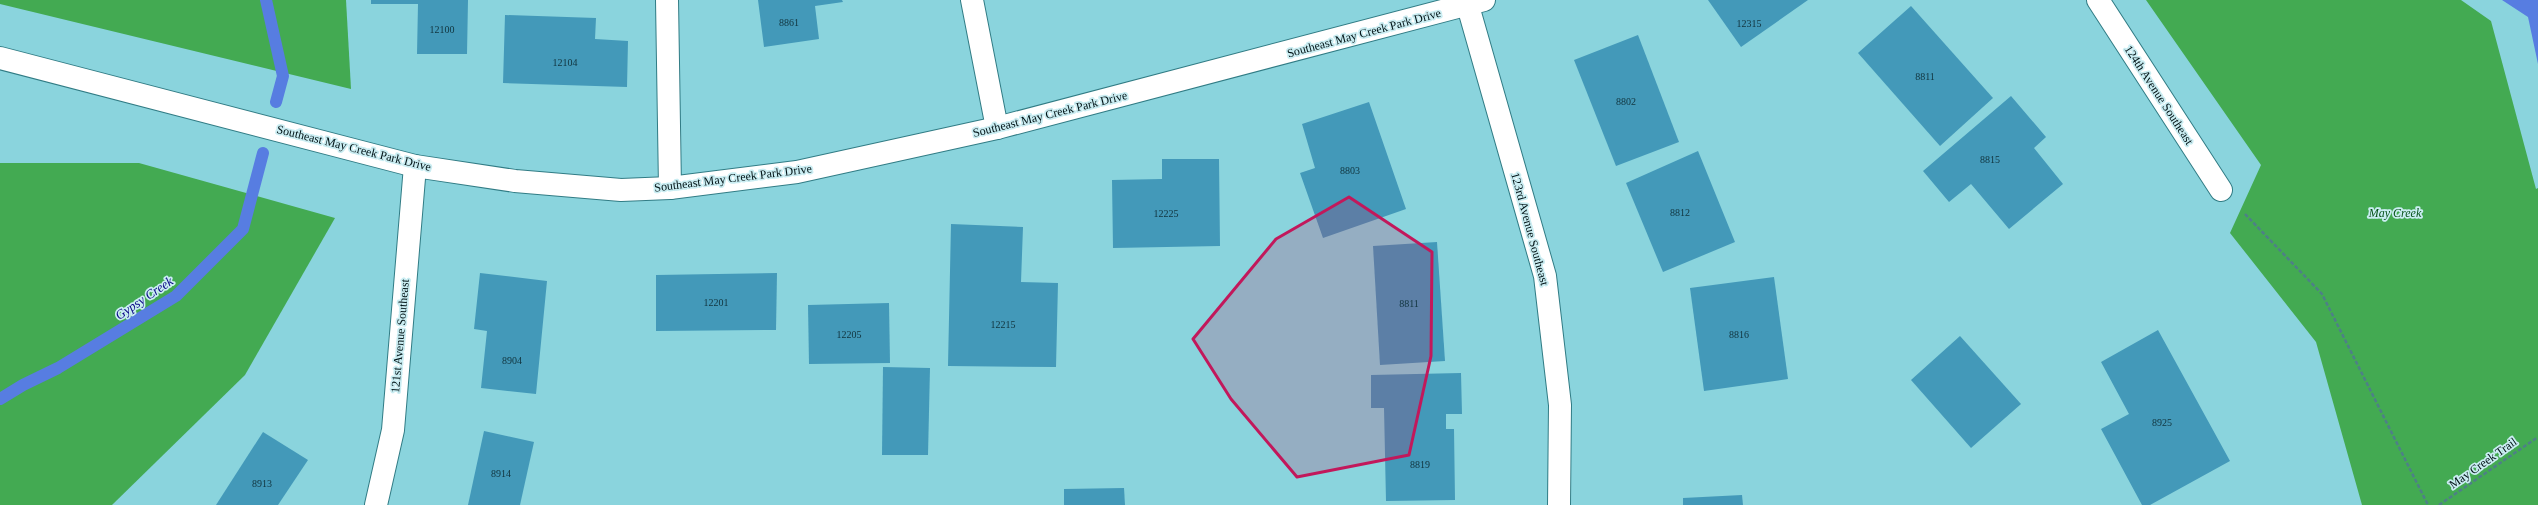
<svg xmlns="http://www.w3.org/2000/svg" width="2538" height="505" font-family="Georgia,serif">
<rect width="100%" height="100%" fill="#8ad4dd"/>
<g fill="#43aa52">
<path d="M 0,0 L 346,0 L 351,89 L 0,4 Z"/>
<path d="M 2146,0 L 2461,0 L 2491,21 L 2536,189 L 2538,188 L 2538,505 L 2362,505 L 2316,342 L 2230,233 L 2261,165 Z"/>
<path d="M 0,163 L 139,163 L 335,218 L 245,375 L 112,505 L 0,505 Z"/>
</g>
<path fill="#577de1" d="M 2502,0 L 2538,0 L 2538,64 L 2528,17 Z"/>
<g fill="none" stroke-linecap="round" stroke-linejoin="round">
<g stroke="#577de1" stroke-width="12">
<path d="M 266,0 L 283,76 L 276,102"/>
<path d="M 0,399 L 23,385 L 58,368 L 176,296 L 243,229 L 263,153"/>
</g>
</g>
<g fill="#4399b9">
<path d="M 371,0 L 468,0 L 467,54 L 417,54 L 418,4 L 371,4 Z"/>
<path d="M 758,0 L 842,0 L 843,2 L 815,6 L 819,39 L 764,47 Z"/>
<path d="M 1708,0 L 1808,0 L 1741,47 Z"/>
<path d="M 1911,6 L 1993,98 L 1940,146 L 1858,53 Z"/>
<path d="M 505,15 L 596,18 L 595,39 L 628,41 L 627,87 L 503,83 Z"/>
<path d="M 1638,35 L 1679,142 L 1616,166 L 1574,60 Z"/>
<path d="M 2011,96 L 2046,137 L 2034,148 L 2063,184 L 2009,229 L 1971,184 L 1949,202 L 1923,171 Z"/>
<path d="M 1369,102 L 1406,209 L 1323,238 L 1300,173 L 1315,168 L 1302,124 Z"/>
<path d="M 1698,151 L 1735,242 L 1663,272 L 1626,183 Z"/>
<path d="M 1162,159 L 1219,159 L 1220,246 L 1113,248 L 1112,180 L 1162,179 Z"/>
<path d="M 951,224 L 1023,227 L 1021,282 L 1058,283 L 1056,367 L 948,366 Z"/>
<path d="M 1437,242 L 1445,361 L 1380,365 L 1373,246 Z"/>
<path d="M 480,273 L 547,281 L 536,394 L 481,388 L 487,331 L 474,329 Z"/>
<path d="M 777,273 L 776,330 L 656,331 L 656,275 Z"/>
<path d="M 1774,277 L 1788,379 L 1704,391 L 1690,288 Z"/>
<path d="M 889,303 L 890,363 L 809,364 L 808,305 Z"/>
<path d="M 2158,330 L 2230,461 L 2150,505 L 2142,505 L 2101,429 L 2129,414 L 2101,362 Z"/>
<path d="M 1960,336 L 2021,404 L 1971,448 L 1911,380 Z"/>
<path d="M 883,367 L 930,368 L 928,455 L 882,455 Z"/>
<path d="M 1461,373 L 1462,414 L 1446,414 L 1446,429 L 1454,429 L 1455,500 L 1386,501 L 1384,408 L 1371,408 L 1371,375 Z"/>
<path d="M 484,431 L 534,442 L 520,505 L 468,505 Z"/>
<path d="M 263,432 L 308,460 L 278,505 L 216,505 Z"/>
<path d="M 1124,488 L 1125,505 L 1064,505 L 1064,489 Z"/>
<path d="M 1742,495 L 1743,505 L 1683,505 L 1683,498 Z"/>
</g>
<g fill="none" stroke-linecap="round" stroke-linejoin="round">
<defs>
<g id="lane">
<path d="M 667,0 L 670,188"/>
<path d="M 2098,0 L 2221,190"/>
</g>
<g id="street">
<path d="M 972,0 L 997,128"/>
<path d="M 1468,6 L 1545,276 L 1560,405 L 1559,505"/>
<path d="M 376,505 L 393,430 L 415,166"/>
</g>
<path id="secondary" d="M 0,58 L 415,166 L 515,181 L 621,190 L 670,188 L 797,172 L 997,128 L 1484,0"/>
</defs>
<use href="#lane" stroke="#317c85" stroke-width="24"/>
<use href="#street" stroke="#317c85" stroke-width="24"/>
<use href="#secondary" stroke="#317c85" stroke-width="24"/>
<g stroke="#4e8087" stroke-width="2.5" stroke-dasharray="4 2" stroke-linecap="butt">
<path d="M 2245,214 L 2322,294 L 2428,505"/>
<path d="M 2439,505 L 2538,437"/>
</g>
<use href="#lane" stroke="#fff" stroke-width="22"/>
<use href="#street" stroke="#fff" stroke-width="22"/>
<use href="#secondary" stroke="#fff" stroke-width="22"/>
</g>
<path fill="#c2185b" fill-opacity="0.2" stroke="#c2185b" stroke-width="3" stroke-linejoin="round" d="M 1349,197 L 1432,252 L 1431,356 L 1409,455 L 1297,477 L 1231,399 L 1193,339 L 1276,239 Z"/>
<g text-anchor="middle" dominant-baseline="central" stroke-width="3.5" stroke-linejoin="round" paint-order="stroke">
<g font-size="10" fill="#11343e">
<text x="789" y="22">8861</text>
<text x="1749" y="23">12315</text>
<text x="442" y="29">12100</text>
<text x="565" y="62">12104</text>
<text x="1925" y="76">8811</text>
<text x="1626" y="101">8802</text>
<text x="1990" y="159">8815</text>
<text x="1350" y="170">8803</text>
<text x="1680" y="212">8812</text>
<text x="1166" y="213">12225</text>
<text x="716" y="302">12201</text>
<text x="1409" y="303">8811</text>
<text x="1003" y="324">12215</text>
<text x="849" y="334">12205</text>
<text x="1739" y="334">8816</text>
<text x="512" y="360">8904</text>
<text x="2162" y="422">8925</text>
<text x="1420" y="464">8819</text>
<text x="501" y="473">8914</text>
<text x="262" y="483">8913</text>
</g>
<g font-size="12" fill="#001215" stroke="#caedf2">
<text transform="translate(1364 33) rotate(-15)">Southeast May Creek Park Drive</text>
<text transform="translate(2159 95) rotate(57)">124th Avenue Southeast</text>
<text transform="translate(1050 114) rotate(-14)">Southeast May Creek Park Drive</text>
<text transform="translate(354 148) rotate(14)">Southeast May Creek Park Drive</text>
<text transform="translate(733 178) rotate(-7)">Southeast May Creek Park Drive</text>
<text transform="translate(1530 229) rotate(75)">123rd Avenue Southeast</text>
<text transform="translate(400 336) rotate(-85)">121st Avenue Southeast</text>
<text transform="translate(2483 463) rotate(-35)">May Creek Trail</text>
</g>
<g font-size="12" font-style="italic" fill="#08541a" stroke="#caedf2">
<text x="2395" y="213">May Creek</text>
</g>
<g font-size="13" font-style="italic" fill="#080685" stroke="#caedf2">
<text transform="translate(144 298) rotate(-34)">Gypsy Creek</text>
</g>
</g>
</svg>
